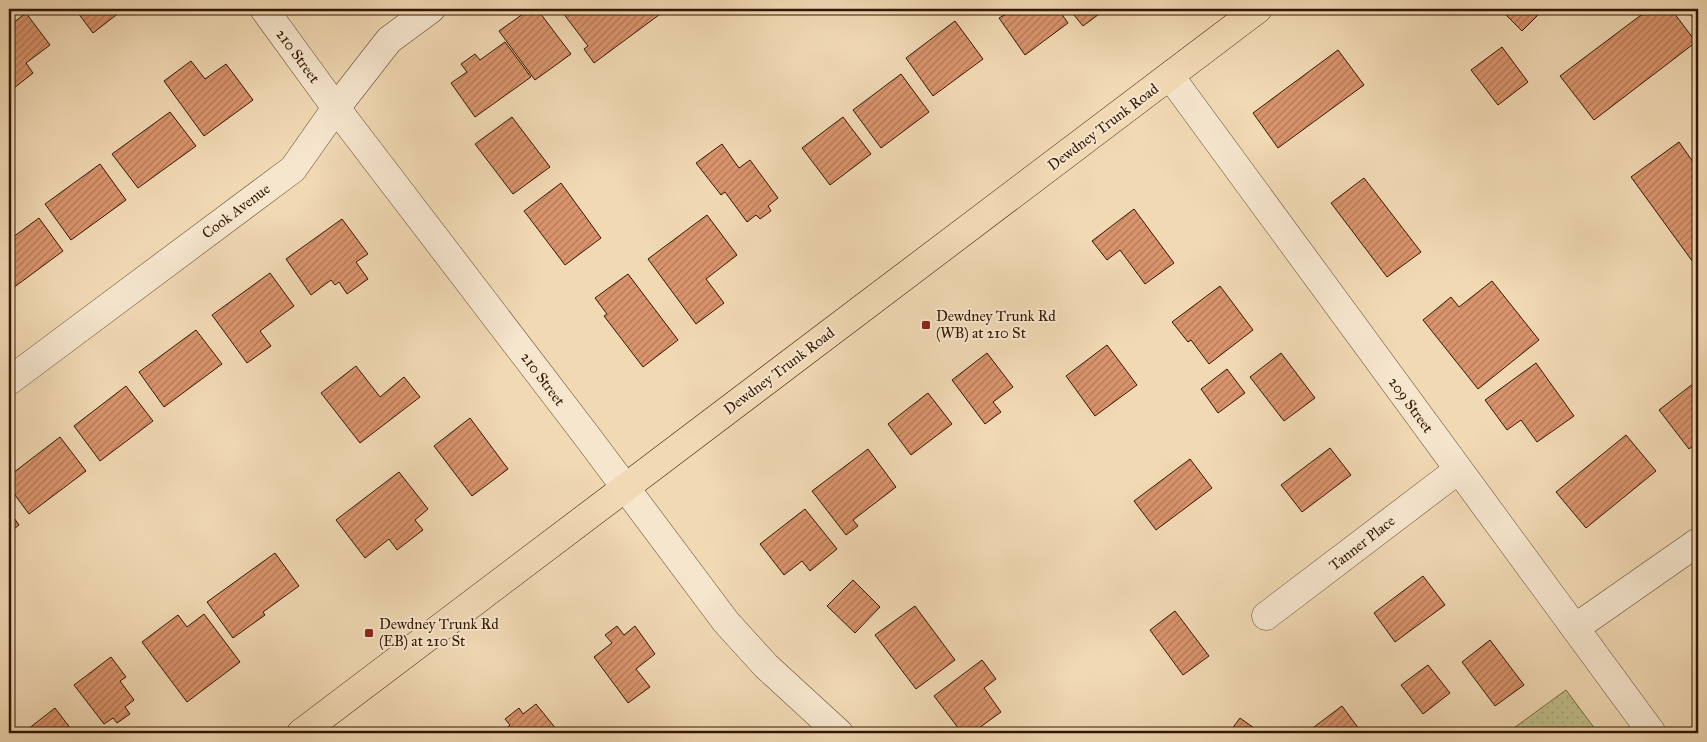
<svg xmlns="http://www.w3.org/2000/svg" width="1707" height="742" font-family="'IM FELL Great Primer',serif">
<defs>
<pattern id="park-dots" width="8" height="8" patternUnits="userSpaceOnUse" patternTransform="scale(1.25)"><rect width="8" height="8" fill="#bfbe89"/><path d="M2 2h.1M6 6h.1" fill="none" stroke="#a5a374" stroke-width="1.8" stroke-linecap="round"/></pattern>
<pattern id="building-hatch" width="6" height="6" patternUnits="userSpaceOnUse" patternTransform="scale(1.25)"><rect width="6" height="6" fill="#da946d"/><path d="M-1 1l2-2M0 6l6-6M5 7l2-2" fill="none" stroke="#b17857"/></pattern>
</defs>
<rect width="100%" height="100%" fill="#f1d9b4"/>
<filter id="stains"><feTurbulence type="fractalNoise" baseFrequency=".004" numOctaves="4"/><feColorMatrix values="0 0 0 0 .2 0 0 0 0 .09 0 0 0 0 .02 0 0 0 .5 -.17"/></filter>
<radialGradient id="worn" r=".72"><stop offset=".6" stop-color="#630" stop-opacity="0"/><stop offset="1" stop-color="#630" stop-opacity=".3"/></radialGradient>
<path fill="url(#park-dots)" stroke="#796a45" d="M 1566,690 L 1598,733 L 1507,733 Z"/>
<g fill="url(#building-hatch)" stroke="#331701">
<path d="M 75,9 L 124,9 L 93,33 Z"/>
<path d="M 530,9 L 537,9 L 571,54 L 535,80 L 499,31 Z"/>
<path d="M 560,9 L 667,9 L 594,63 L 584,49 L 588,46 Z"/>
<path d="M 1015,9 L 1058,9 L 1068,23 L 1025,55 L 999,18 Z"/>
<path d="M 1069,9 L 1106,9 L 1083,26 Z"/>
<path d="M 1500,9 L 1544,9 L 1522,31 Z"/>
<path d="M 1649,9 L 1671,9 L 1696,42 L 1594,120 L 1560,76 Z"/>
<path d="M 1686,9 L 1698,9 L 1698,24 Z"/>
<path d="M 26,13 L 50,45 L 26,63 L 33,73 L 9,92 L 9,26 Z"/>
<path d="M 955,21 L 983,59 L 933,96 L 906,58 Z"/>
<path d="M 505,42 L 531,77 L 475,117 L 451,83 L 467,72 L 461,64 L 475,54 L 480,60 Z"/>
<path d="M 1502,47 L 1528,82 L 1498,105 L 1471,70 Z"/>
<path d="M 1338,50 L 1364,85 L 1278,148 L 1253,113 Z"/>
<path d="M 191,61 L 205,79 L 226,64 L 253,100 L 204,136 L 164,81 Z"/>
<path d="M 901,74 L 929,112 L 881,148 L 853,110 Z"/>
<path d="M 170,112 L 196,146 L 138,188 L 112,154 Z"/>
<path d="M 512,117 L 550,167 L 513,194 L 475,144 Z"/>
<path d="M 843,117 L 871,154 L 830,185 L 802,148 Z"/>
<path d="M 1679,142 L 1698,169 L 1698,269 L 1631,177 Z"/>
<path d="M 722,144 L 739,168 L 750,160 L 778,198 L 768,206 L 771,211 L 760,219 L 756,215 L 747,222 L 725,192 L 721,195 L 696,163 Z"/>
<path d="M 100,164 L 126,200 L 71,240 L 45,204 Z"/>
<path d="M 1364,178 L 1421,252 L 1387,277 L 1331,203 Z"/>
<path d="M 561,183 L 601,238 L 565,265 L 524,211 Z"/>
<path d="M 1134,209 L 1174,263 L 1145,284 L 1120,250 L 1107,260 L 1092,241 Z"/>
<path d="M 707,215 L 737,255 L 706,279 L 724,303 L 696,324 L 648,259 Z"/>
<path d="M 39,218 L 63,251 L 9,291 L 9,240 Z"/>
<path d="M 342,219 L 368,254 L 356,262 L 368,279 L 347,294 L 339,282 L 335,285 L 331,280 L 311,295 L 286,259 Z"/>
<path d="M 270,273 L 294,306 L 260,331 L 271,346 L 247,363 L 212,315 Z"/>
<path d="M 628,274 L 678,340 L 643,367 L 604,316 L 607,314 L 595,298 Z"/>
<path d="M 1492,281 L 1539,340 L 1478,389 L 1423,320 L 1451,297 L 1459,307 Z"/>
<path d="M 1220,286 L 1253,330 L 1209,364 L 1191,340 L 1188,342 L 1172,322 Z"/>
<path d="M 196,330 L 222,364 L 164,407 L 139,372 Z"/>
<path d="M 1107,345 L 1137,385 L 1095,416 L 1066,376 Z"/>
<path d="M 987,353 L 1013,387 L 993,402 L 1001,412 L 985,424 L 952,380 Z"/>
<path d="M 1281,353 L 1315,398 L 1284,421 L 1250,377 Z"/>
<path d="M 1536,363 L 1574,416 L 1537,442 L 1521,420 L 1507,430 L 1485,400 Z"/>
<path d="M 356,366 L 380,397 L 404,377 L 420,397 L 360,443 L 321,393 Z"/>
<path d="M 1227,369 L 1245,393 L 1218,413 L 1201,389 Z"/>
<path d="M 1698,380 L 1698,442 L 1689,449 L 1659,410 Z"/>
<path d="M 126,386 L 153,421 L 100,461 L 74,426 Z"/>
<path d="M 928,393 L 952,424 L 911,455 L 888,424 Z"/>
<path d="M 470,418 L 508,469 L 472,496 L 434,446 Z"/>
<path d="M 1626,435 L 1656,471 L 1586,528 L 1556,492 Z"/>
<path d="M 60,437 L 86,471 L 29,514 L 9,487 L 9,476 Z"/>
<path d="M 1330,448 L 1351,475 L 1302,512 L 1281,485 Z"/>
<path d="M 868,449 L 896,487 L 853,520 L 858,526 L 846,535 L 812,491 Z"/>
<path d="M 1190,459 L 1212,488 L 1156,530 L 1134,501 Z"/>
<path d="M 399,472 L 428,509 L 415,520 L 423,530 L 397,550 L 389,539 L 365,558 L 336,520 Z"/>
<path d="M 805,509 L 837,549 L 810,571 L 802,561 L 784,575 L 760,544 Z"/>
<path d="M 9,511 L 19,525 L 9,533 Z"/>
<path d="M 275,553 L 299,586 L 263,612 L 265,615 L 233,638 L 207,602 Z"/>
<path d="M 1423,576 L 1445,605 L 1395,642 L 1374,613 Z"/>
<path d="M 853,580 L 880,607 L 855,633 L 827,606 Z"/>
<path d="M 915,606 L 955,660 L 916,689 L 875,635 Z"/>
<path d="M 1175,611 L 1209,656 L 1183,675 L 1150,630 Z"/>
<path d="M 204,614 L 240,662 L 187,702 L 142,642 L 178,615 L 187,627 Z"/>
<path d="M 617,626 L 624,635 L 635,626 L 655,654 L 636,669 L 650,687 L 628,703 L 594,657 L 612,643 L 605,635 Z"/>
<path d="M 1490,640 L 1524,685 L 1495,706 L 1462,662 Z"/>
<path d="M 111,657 L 126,677 L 120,681 L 134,700 L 125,707 L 130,714 L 117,723 L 113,718 L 104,724 L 74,685 Z"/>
<path d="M 982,660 L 996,679 L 984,688 L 1001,712 L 972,733 L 962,733 L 934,696 Z"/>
<path d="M 1428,665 L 1450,693 L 1423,714 L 1401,685 Z"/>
<path d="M 536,704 L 557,730 L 552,733 L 501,733 L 510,725 L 505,719 L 519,708 L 523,714 Z"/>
<path d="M 1342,706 L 1362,733 L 1306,733 Z"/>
<path d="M 55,708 L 74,733 L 23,733 Z"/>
<path d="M 1240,718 L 1261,733 L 1229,733 Z"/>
</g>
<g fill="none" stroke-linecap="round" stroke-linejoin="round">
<defs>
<g id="minor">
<path d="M 264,9 L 336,108 L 586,435 L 726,622 L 766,666 L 839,733"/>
<path d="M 1170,76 L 1652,733"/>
<path d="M 9,381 L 293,169 L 336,108 L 389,40 L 431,9"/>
<path d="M 1266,616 L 1458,470"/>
<path d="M 1575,628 L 1698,542"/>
</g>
<path id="major" d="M 301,733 L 1258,9"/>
</defs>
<use href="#minor" stroke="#62482e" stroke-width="29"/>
<use href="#major" stroke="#331701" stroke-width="29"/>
<use href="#minor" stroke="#f6e6ce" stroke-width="28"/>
<use href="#major" stroke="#f1d9b4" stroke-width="28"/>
</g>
<g fill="#8f2418" stroke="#f6e6ce" stroke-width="2">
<rect x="921" y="320" width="10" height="10" rx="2.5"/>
<rect x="364" y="628" width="10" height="10" rx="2.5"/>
</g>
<g text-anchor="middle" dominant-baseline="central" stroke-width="4" stroke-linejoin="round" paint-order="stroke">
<g font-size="15" fill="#331701" stroke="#f6e6ce">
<text transform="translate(298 56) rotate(54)">210 Street</text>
<text transform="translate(1103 127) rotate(-37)">Dewdney Trunk Road</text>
<text transform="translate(236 211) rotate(-37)">Cook Avenue</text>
<text transform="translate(779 371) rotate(-37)">Dewdney Trunk Road</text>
<text transform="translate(543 379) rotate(53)">210 Street</text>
<text transform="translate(1411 405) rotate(54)">209 Street</text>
<text transform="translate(1362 543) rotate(-38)">Tanner Place</text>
</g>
<g font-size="15" fill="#331701" stroke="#f6e6ce" text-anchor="start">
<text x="936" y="316">Dewdney Trunk Rd<tspan x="936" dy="17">(WB) at 210 St</tspan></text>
<text x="379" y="624">Dewdney Trunk Rd<tspan x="379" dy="17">(EB) at 210 St</tspan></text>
</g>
</g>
<rect width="1707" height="742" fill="none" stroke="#f1d9b4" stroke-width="30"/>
<rect x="10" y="10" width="1687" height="722" fill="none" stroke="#331701" stroke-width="2.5"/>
<rect x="15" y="15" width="1677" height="712" fill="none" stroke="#331701"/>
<rect width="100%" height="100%" filter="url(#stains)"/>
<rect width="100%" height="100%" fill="url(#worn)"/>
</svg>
